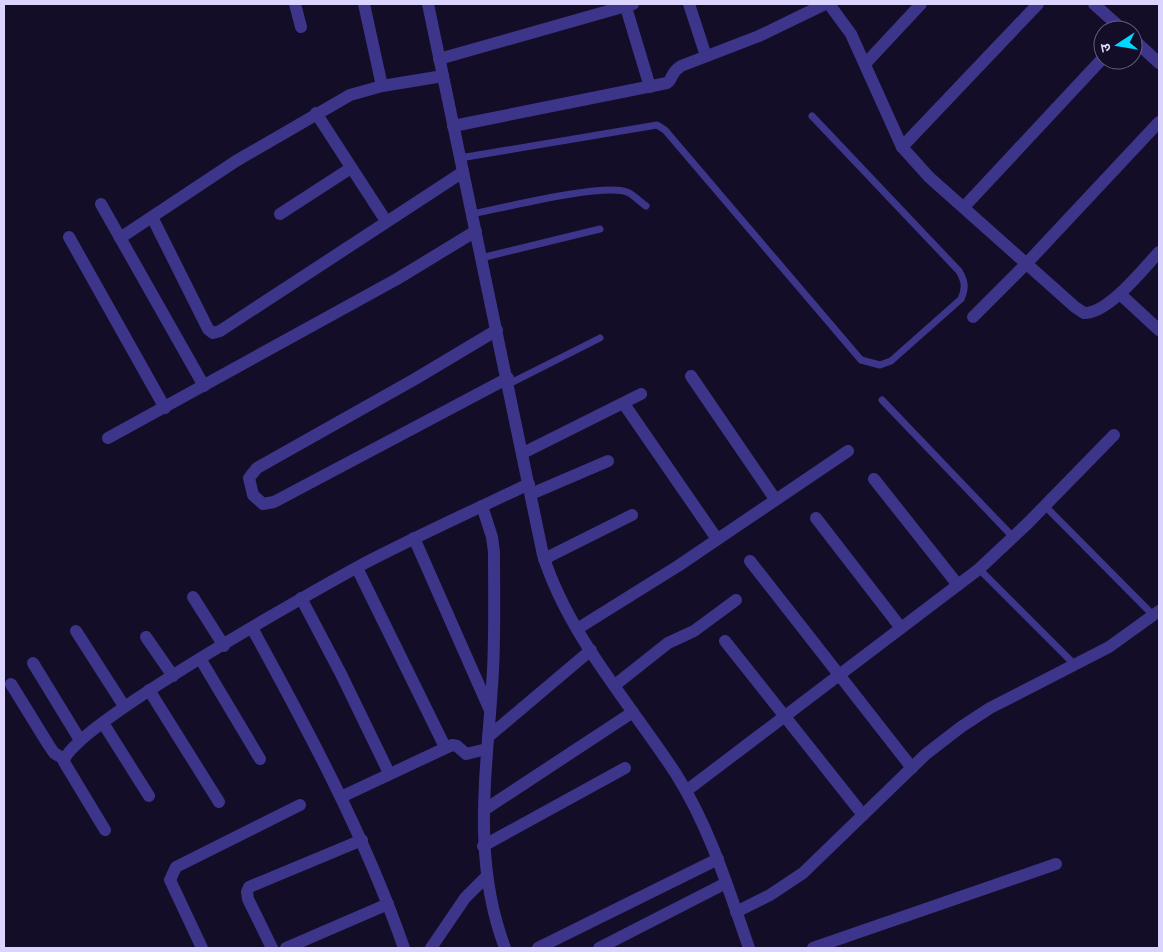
<svg xmlns="http://www.w3.org/2000/svg" width="1163" height="952" font-family="'Roboto Condensed','Noto Sans Devanagari',sans-serif">
<rect width="100%" height="100%" fill="#130d28"/>
<g fill="none" stroke-linecap="round" stroke-linejoin="round">
<g stroke="#3d358a" stroke-width="7">
<path d="M 460,158 L 657,125 L 665,130 L 861,360 L 880,365 L 891,361 L 961,299 C 966,288 965,281 959,271 L 812,116"/>
<path d="M 472,214 C 503,208 602,183 627,192 C 634,195 640,202 646,206"/>
<path d="M 481,258 L 600,229"/>
<path d="M 509,384 L 600,338"/>
<path d="M 882,400 L 1013,537"/>
<path d="M 1045,506 L 1153,615"/>
<path d="M 979,569 L 1075,665"/>
</g>
<g stroke="#3d358a" stroke-width="12">
<path d="M 295,4 L 301,27"/>
<path d="M 364,4 L 382,86"/>
<path d="M 625,4 L 650,87"/>
<path d="M 689,4 L 706,56"/>
<path d="M 829,4 L 851,34 L 902,147 L 929,177 L 1075,307 L 1084,313 C 1108,314 1144,268 1159,252"/>
<path d="M 1094,4 L 1123,30"/>
<path d="M 1133,39 L 1159,63"/>
<path d="M 439,59 L 633,4"/>
<path d="M 865,64 L 921,4"/>
<path d="M 316,113 L 386,221"/>
<path d="M 453,126 L 667,83 C 673,79 670,73 681,66 L 759,36 L 825,4"/>
<path d="M 902,147 L 1038,4"/>
<path d="M 101,204 L 204,386"/>
<path d="M 964,207 L 1103,58"/>
<path d="M 280,214 L 351,168"/>
<path d="M 152,217 L 208,329 L 213,333 L 220,331 L 463,172"/>
<path d="M 69,237 L 165,408"/>
<path d="M 120,238 L 236,161 L 350,95 L 382,86 L 443,76"/>
<path d="M 1120,294 L 1159,330"/>
<path d="M 973,317 L 1027,263 L 1159,122"/>
<path d="M 497,330 L 415,379 L 257,468 L 249,478 L 253,495 L 263,504 L 274,502 L 508,378"/>
<path d="M 691,376 L 775,499"/>
<path d="M 624,404 L 717,539"/>
<path d="M 108,438 L 397,279 L 476,231"/>
<path d="M 523,453 L 641,394"/>
<path d="M 874,479 L 958,585"/>
<path d="M 531,494 L 608,461"/>
<path d="M 482,506 L 492,537 L 494,552 C 494,591 495,631 493,670 C 488,766 470,855 505,948"/>
<path d="M 816,518 L 901,628"/>
<path d="M 414,538 L 489,708"/>
<path d="M 544,559 L 632,515"/>
<path d="M 750,561 L 912,768"/>
<path d="M 357,568 L 445,747"/>
<path d="M 193,597 L 224,646"/>
<path d="M 301,598 L 341,674 L 389,773"/>
<path d="M 252,628 C 309,732 365,836 404,948"/>
<path d="M 577,629 L 678,566 L 848,451"/>
<path d="M 76,631 L 124,706"/>
<path d="M 146,637 L 173,676"/>
<path d="M 725,641 L 863,815"/>
<path d="M 201,660 L 260,759"/>
<path d="M 33,663 L 80,740"/>
<path d="M 11,684 L 48,744 L 54,753 L 64,759"/>
<path d="M 615,685 L 668,643 L 694,631 L 736,600"/>
<path d="M 149,690 L 219,802"/>
<path d="M 103,723 L 149,796"/>
<path d="M 488,737 L 591,650"/>
<path d="M 686,791 L 979,569 L 1027,524 L 1114,435"/>
<path d="M 341,797 L 452,745 L 457,746 L 466,754 L 487,749"/>
<path d="M 484,810 L 633,712"/>
<path d="M 105,830 L 64,762 C 63,731 326,584 365,563 C 419,535 474,510 529,484"/>
<path d="M 483,846 L 625,768"/>
<path d="M 736,912 L 770,895 L 803,873 L 926,754 L 961,727 L 990,708 L 1109,647 L 1159,611"/>
<path d="M 202,948 L 170,880 L 176,867 L 300,805"/>
<path d="M 272,948 L 248,899 L 247,892 L 249,887 L 362,840"/>
<path d="M 286,948 L 388,904"/>
<path d="M 431,948 L 465,898 L 486,877"/>
<path d="M 538,948 L 718,859"/>
<path d="M 599,948 L 726,883"/>
<path d="M 813,948 L 1056,864"/>
</g>
<path stroke="#3d358a" stroke-width="12" d="M 428,4 L 543,555 C 569,637 630,703 676,774 C 710,828 728,888 749,948"/>
</g>
<rect width="1163" height="952" fill="none" stroke="#dbd4ff" stroke-width="10"/>
<g transform="translate(1118 45) rotate(258)"><circle r="24" fill="#130d28" stroke="#635d7e"/>
<path d="M0-4L9 19L0 12L-9 19Z" fill="#00d8ff"/>
<text y="-8" font-size="14" font-weight="bold" text-anchor="middle" fill="#dbd4ff">उ</text>
</g>
</svg>
